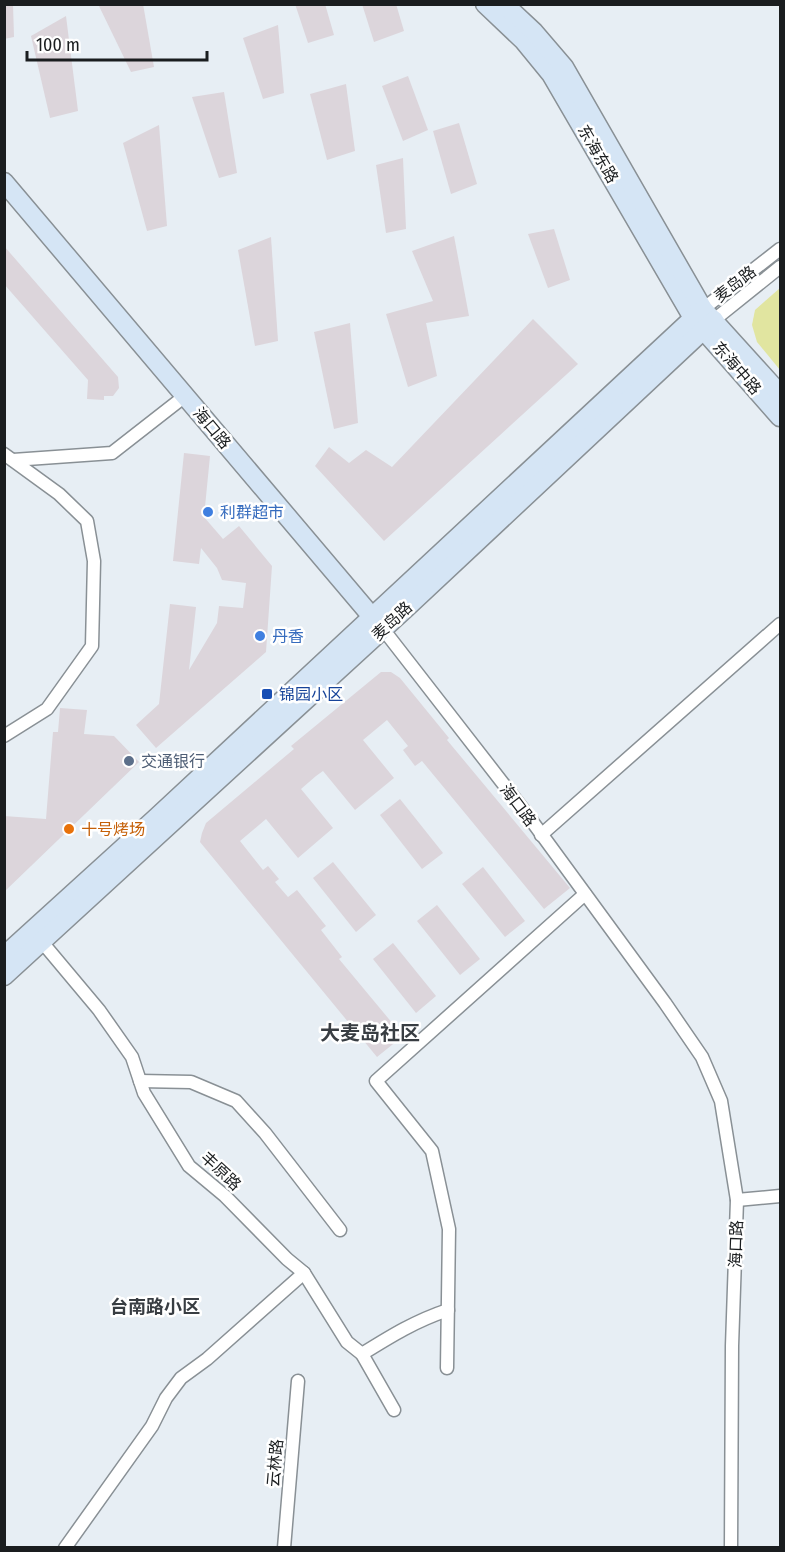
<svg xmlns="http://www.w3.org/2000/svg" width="785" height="1552" font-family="'Fira Sans Condensed','Noto Sans SC',sans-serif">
<rect width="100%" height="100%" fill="#e7eef4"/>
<path fill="#e1e5a0" d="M 780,288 L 780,370 L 757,342 L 752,325 L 755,310 Z"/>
<g fill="#dcd5db">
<path d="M 4,4 L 13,4 L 14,37 L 4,39 Z"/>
<path d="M 98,4 L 143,4 L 154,67 L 131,72 Z"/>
<path d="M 295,4 L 325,4 L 334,35 L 308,43 Z"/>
<path d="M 362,4 L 396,4 L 404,31 L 374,42 Z"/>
<path d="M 66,16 L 78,111 L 50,118 L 31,36 Z"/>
<path d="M 278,25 L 284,93 L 263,99 L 243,38 Z"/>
<path d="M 408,76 L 428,130 L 403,141 L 382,86 Z"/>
<path d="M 346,84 L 355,151 L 327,160 L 310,94 Z"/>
<path d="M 224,92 L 237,173 L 219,178 L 192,97 Z"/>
<path d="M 459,123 L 477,184 L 451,194 L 433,131 Z"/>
<path d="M 159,125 L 167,226 L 147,231 L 123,143 Z"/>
<path d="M 403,158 L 406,229 L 386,233 L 376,165 Z"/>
<path d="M 554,229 L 570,280 L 548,288 L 528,234 Z"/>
<path d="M 454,236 L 469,316 L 426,323 L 437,376 L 408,387 L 386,314 L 433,301 L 412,251 Z"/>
<path d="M 271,237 L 278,341 L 255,346 L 238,250 Z"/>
<path d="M 4,246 L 118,377 L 119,388 L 113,396 L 104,396 L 104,400 L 87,399 L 88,380 L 4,284 Z"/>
<path d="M 533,319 L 578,364 L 384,541 L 315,466 L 329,447 L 349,463 L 366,450 L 392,467 Z"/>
<path d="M 350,323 L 358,423 L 334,429 L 314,332 Z"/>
<path d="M 184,453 L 210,456 L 204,517 L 223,539 L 239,526 L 272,566 L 266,652 L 156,748 L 136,725 L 159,704 L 170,604 L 196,607 L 189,670 L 217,623 L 219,606 L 243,608 L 246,583 L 222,580 L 217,568 L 201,548 L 199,564 L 173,561 Z"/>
<path d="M 381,672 L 391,672 L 400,678 L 449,738 L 447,740 L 570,888 L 544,909 L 422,761 L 415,766 L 403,750 L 408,746 L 387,720 L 363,740 L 394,778 L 355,810 L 323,771 L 316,776 L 301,789 L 333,828 L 298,858 L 266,819 L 240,841 L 263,870 L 268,866 L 279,879 L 275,882 L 288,897 L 297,890 L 326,926 L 321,930 L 342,957 L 339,959 L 403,1036 L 377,1057 L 200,842 L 202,833 L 206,823 L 294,749 L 291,746 Z"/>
<path d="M 60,708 L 87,710 L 84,734 L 114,736 L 139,762 L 4,892 L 4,816 L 46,819 L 53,732 L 58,732 Z"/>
<path d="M 400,799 L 443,853 L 422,869 L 380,815 Z"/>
<path d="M 333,862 L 376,915 L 356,932 L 313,878 Z"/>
<path d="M 483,867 L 525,921 L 505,937 L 462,884 Z"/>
<path d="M 437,905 L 480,959 L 460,975 L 417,921 Z"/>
<path d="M 393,943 L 436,996 L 416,1013 L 373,959 Z"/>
</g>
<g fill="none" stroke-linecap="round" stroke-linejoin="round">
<defs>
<g id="street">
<path d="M 703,309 L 780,249"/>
<path d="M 714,320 L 780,267"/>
<path d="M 4,454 L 59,494 L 87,521 L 94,561 L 92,646 L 47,709 L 4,736"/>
<path d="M 13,460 L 112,453 L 185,396"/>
<path d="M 383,629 L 526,813 L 665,1003 L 702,1057 L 721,1101 L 737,1200 L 732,1346 L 731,1548"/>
<path d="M 541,835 L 780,624"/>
<path d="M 42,942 L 99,1010 L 132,1057 L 144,1093 L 189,1166 L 225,1196 L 287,1259 L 304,1273 L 347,1342 L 362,1354 L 394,1410"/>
<path d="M 140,1081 L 191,1082 L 236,1101 L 265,1133 L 340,1230"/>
<path d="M 737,1200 L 780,1196"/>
<path d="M 362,1354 C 391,1336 415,1321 448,1310"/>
<path d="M 447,1368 L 449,1229 L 432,1151 L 376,1081 L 585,894"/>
<path d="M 65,1548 L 152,1426 L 166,1398 L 181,1378 L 207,1359 L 304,1273"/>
<path d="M 284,1548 L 298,1381"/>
</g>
<g id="secondary">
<path d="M 485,4 L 524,41 L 551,74 L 693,318 L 780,417"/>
<path d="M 504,4 L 534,32 L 564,67 L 703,309 L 780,394"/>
<path d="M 4,182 L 379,625"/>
<path d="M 4,956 L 156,818 L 703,309"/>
<path d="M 4,976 L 406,608 L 714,320"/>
</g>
</defs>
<use href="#street" stroke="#899095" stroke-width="15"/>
<use href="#secondary" stroke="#899095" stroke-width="21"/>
<use href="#street" stroke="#fff" stroke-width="12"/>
<use href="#secondary" stroke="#d5e5f5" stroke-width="18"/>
</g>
<g fill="#3f7fe0" stroke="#fff" stroke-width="2">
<circle cx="208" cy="512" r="6"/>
<circle cx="260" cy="636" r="6"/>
</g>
<rect fill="#1a4fb4" stroke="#fff" stroke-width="2" x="261" y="688" width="12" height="12" rx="3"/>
<circle fill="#5c6f8a" stroke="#fff" stroke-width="2" cx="129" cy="761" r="6"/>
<circle fill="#e8710a" stroke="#fff" stroke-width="2" cx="69" cy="829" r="6"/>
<g text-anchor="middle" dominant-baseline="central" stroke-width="5" stroke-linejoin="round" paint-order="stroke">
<g font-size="16" fill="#1a1d1f" stroke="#fff">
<text transform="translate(598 154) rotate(60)">东海东路</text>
<text transform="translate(735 284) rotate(-38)">麦岛路</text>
<text transform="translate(737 368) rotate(49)">东海中路</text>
<text transform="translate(212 428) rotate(50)">海口路</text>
<text transform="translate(392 621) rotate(-43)">麦岛路</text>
<text transform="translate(518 805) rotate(53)">海口路</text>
<text transform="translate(221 1171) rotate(43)">丰原路</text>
<text transform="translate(736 1244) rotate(-88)">海口路</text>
<text transform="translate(275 1463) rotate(-85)">云林路</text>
</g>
<g font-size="16" fill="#366cbe" stroke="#fff" text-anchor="start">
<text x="220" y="512">利群超市</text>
<text x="272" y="636">丹香</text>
</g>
<g font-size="16" fill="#164399" stroke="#fff" text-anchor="start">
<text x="279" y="694">锦园小区</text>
</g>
<g font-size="16" fill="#4e5e75" stroke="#fff" text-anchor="start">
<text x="141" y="761">交通银行</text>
</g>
<g font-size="16" fill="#c56008" stroke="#fff" text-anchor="start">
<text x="81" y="829">十号烤场</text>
</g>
<g font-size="18" font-weight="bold" fill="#383d42" stroke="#fff">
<text x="155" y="1307">台南路小区</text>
</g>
<g font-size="20" font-weight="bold" fill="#383d42" stroke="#fff">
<text x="370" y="1033">大麦岛社区</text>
</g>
</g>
<rect width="785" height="1552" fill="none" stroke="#1a1d1f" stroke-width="12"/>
<path d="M27 51v9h180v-9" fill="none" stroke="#1a1d1f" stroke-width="3"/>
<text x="36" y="51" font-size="18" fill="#1a1d1f" stroke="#ffffff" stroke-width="4.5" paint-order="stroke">100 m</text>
</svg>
